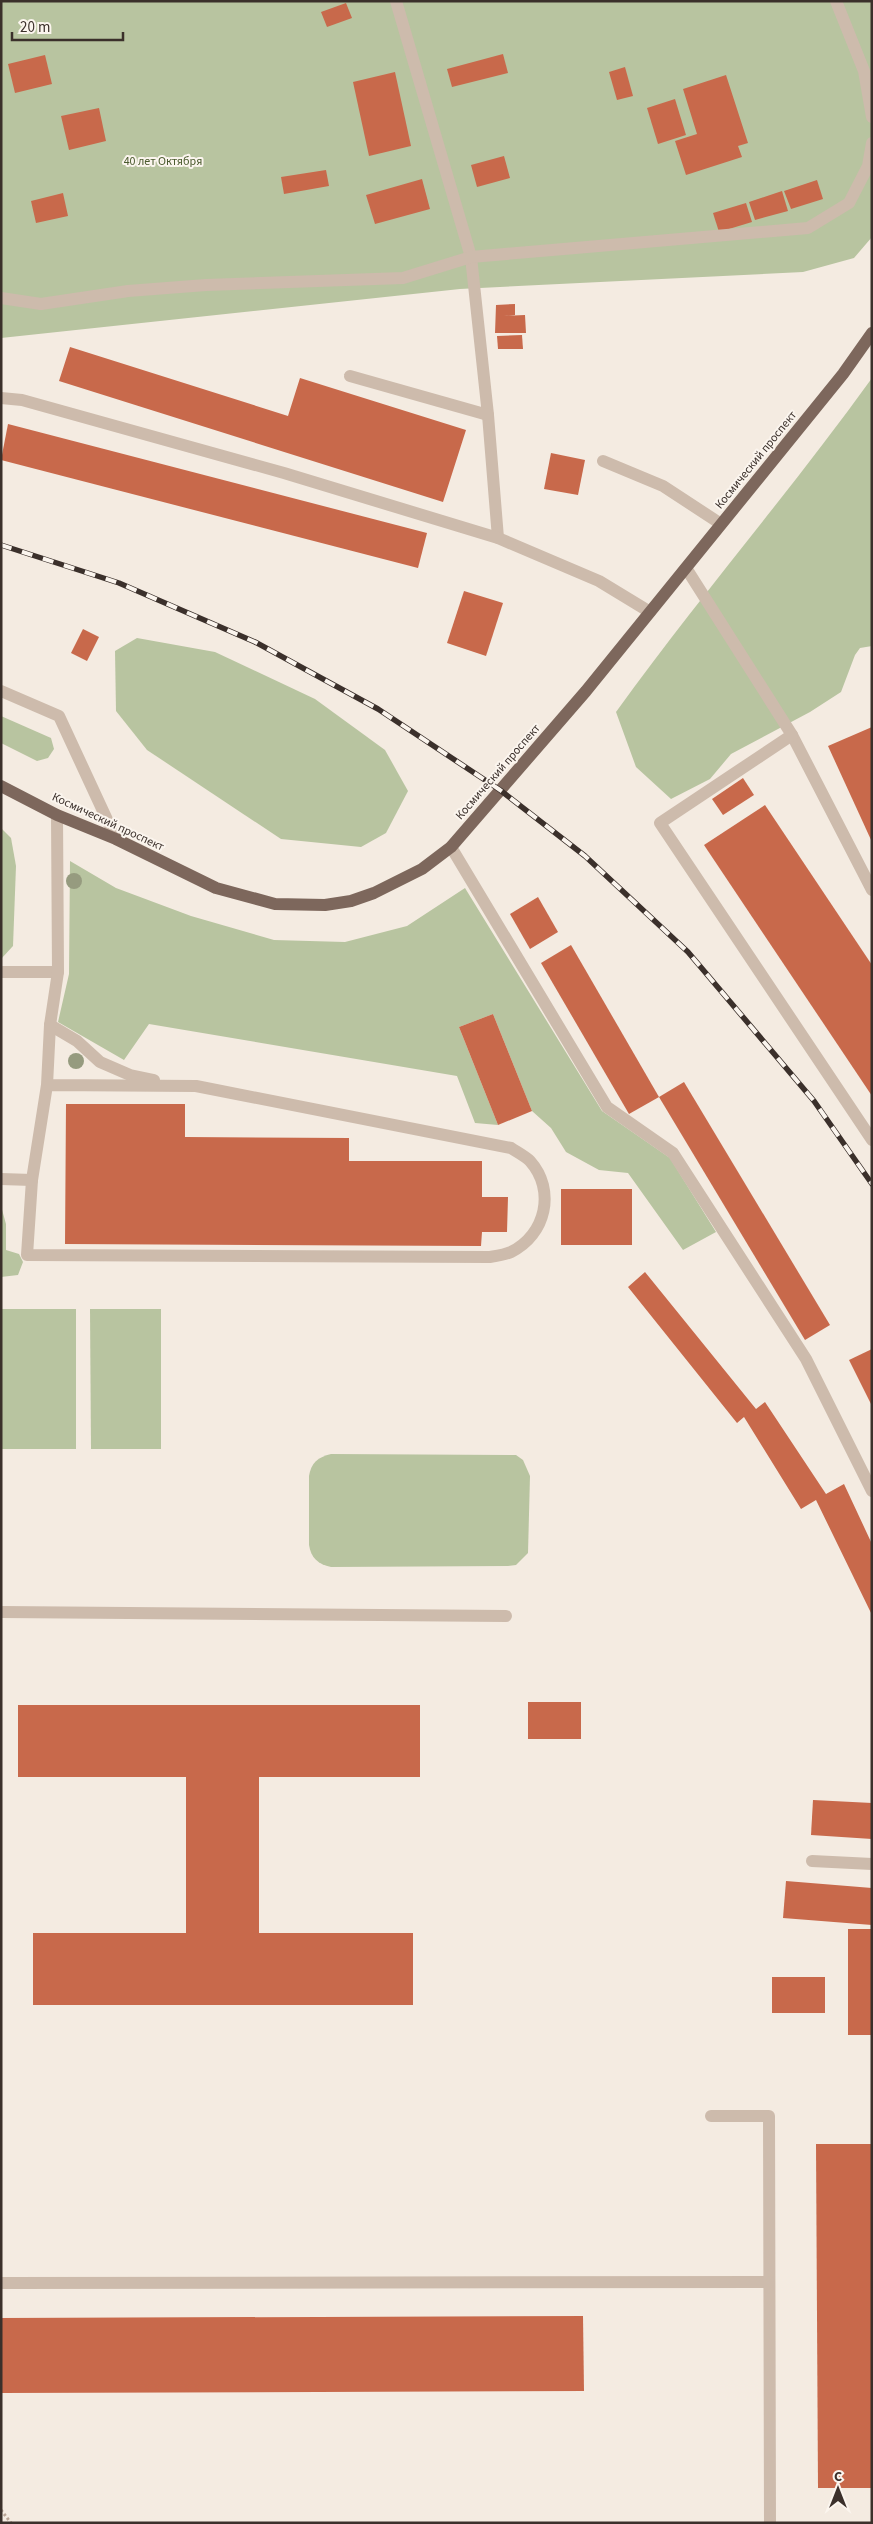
<svg xmlns="http://www.w3.org/2000/svg" width="873" height="2524" font-family="'Source Sans 3',sans-serif">
<rect width="100%" height="100%" fill="#f4ebe1"/>
<g fill="#b8c4a0">
<path d="M 1,1 L 872,1 L 872,237 L 854,258 L 803,272 L 460,289 L 1,338 Z"/>
<path d="M 872,378 L 872,646 L 860,648 L 855,655 L 841,692 L 810,712 L 731,754 L 710,779 L 671,799 L 636,767 L 616,712 C 698,598 790,492 872,378 Z"/>
<path d="M 137,638 L 215,652 L 315,699 L 385,750 L 408,791 L 386,833 L 361,847 L 281,839 L 147,750 L 116,711 L 115,651 Z"/>
<path d="M 1,716 L 51,738 L 54,749 L 48,758 L 37,761 L 1,743 Z"/>
<path d="M 1,828 L 11,838 L 16,866 L 13,946 L 1,959 Z"/>
<path d="M 70,861 L 116,888 L 191,916 L 274,940 L 345,942 L 407,926 L 465,888 L 602,1111 L 670,1158 L 716,1232 L 683,1250 L 628,1173 L 599,1170 L 566,1152 L 551,1128 L 532,1111 L 493,1014 L 459,1027 L 498,1125 L 475,1123 L 457,1076 L 149,1024 L 124,1060 L 58,1022 L 69,974 Z"/>
<path d="M 1,1206 L 6,1224 L 6,1250 L 19,1254 L 23,1262 L 18,1275 L 1,1277 Z"/>
<rect x="1" y="1309" width="75" height="140"/>
<path d="M 90,1309 L 161,1309 L 161,1449 L 91,1449 Z"/>
<path d="M 331,1454 L 516,1455 L 523,1460 L 530,1476 L 528,1553 L 516,1565 L 508,1566 L 331,1567 C 318,1564 311,1558 309,1545 L 309,1476 C 311,1463 318,1457 331,1454 Z"/>
</g>
<g fill="#c8694b">
<path d="M 346,3 L 352,18 L 327,27 L 321,12 Z"/>
<path d="M 503,54 L 508,73 L 452,87 L 447,69 Z"/>
<path d="M 45,55 L 52,84 L 15,93 L 8,64 Z"/>
<path d="M 625,67 L 633,96 L 617,100 L 609,72 Z"/>
<path d="M 395,72 L 411,146 L 369,156 L 353,82 Z"/>
<path d="M 726,75 L 748,143 L 738,146 L 742,157 L 686,175 L 675,141 L 697,134 L 683,89 Z"/>
<path d="M 675,99 L 686,135 L 658,144 L 647,108 Z"/>
<path d="M 99,108 L 106,141 L 69,150 L 61,116 Z"/>
<path d="M 504,156 L 510,178 L 477,187 L 471,165 Z"/>
<path d="M 326,170 L 329,186 L 284,194 L 281,177 Z"/>
<path d="M 422,179 L 430,209 L 375,224 L 366,195 Z"/>
<path d="M 817,180 L 823,199 L 791,209 L 784,191 Z"/>
<path d="M 782,191 L 788,211 L 755,220 L 749,202 Z"/>
<path d="M 63,193 L 68,216 L 36,223 L 31,201 Z"/>
<path d="M 746,203 L 752,222 L 719,232 L 713,213 Z"/>
<path d="M 515,304 L 515,315 L 504,316 L 525,315 L 526,333 L 495,333 L 496,305 Z"/>
<path d="M 522,335 L 523,349 L 498,349 L 497,336 Z"/>
<path d="M 70,347 L 288,416 L 300,378 L 466,430 L 443,502 L 59,381 Z"/>
<path d="M 8,424 L 427,533 L 418,568 L 1,460 Z"/>
<path d="M 551,453 L 585,460 L 578,495 L 544,489 Z"/>
<path d="M 464,591 L 503,603 L 486,656 L 447,643 Z"/>
<path d="M 83,629 L 99,637 L 87,661 L 71,653 Z"/>
<path d="M 872,727 L 872,842 L 828,746 Z"/>
<path d="M 743,778 L 754,795 L 723,815 L 712,799 Z"/>
<path d="M 765,805 L 872,965 L 872,1096 L 704,845 Z"/>
<path d="M 538,897 L 558,932 L 530,949 L 510,914 Z"/>
<path d="M 571,945 L 659,1097 L 629,1114 L 541,963 Z"/>
<path d="M 493,1014 L 532,1111 L 498,1125 L 459,1027 Z"/>
<path d="M 684,1082 L 830,1325 L 805,1340 L 659,1097 Z"/>
<path d="M 66,1104 L 185,1104 L 185,1137 L 349,1138 L 349,1161 L 482,1161 L 482,1197 L 508,1197 L 507,1232 L 482,1232 L 481,1246 L 65,1244 Z"/>
<rect x="561" y="1189" width="71" height="56"/>
<path d="M 645,1272 L 756,1409 L 765,1402 L 826,1494 L 844,1484 L 872,1544 L 872,1615 L 816,1500 L 801,1509 L 744,1417 L 737,1423 L 628,1287 Z"/>
<path d="M 872,1349 L 872,1406 L 849,1360 Z"/>
<rect x="528" y="1702" width="53" height="37"/>
<path d="M 18,1705 L 420,1705 L 420,1777 L 259,1777 L 259,1933 L 413,1933 L 413,2005 L 33,2005 L 33,1933 L 186,1933 L 186,1777 L 18,1777 Z"/>
<path d="M 813,1800 L 872,1803 L 872,1839 L 811,1835 Z"/>
<path d="M 786,1881 L 872,1888 L 872,1925 L 783,1918 Z"/>
<rect x="848" y="1929" width="24" height="106"/>
<rect x="772" y="1977" width="53" height="36"/>
<path d="M 816,2144 L 872,2144 L 872,2488 L 818,2488 Z"/>
<path d="M 583,2316 L 584,2391 L 1,2393 L 1,2318 Z"/>
</g>
<g fill="none" stroke-linecap="round" stroke-linejoin="round">
<path stroke="#b9a596" stroke-width="3" stroke-dasharray="2.5 2.5" stroke-linecap="butt" d="M 1,2510 L 11,2523"/>
<g stroke="#cdbbac" stroke-width="12">
<path d="M 396,1 L 471,257 L 488,415 L 498,538"/>
<path d="M 836,1 L 864,71 L 872,117"/>
<path d="M 1,298 L 41,304 L 128,291 L 206,285 L 403,278 L 471,257 L 808,228 L 849,203 L 868,166 L 872,143"/>
<path d="M 350,376 L 488,415"/>
<path d="M 1,398 L 22,400 L 284,473 L 498,538 L 599,581 L 650,612"/>
<path d="M 603,461 L 663,486 L 721,524"/>
<path d="M 686,568 L 792,735 L 872,890"/>
<path d="M 1,691 L 59,716 L 116,839"/>
<path d="M 792,735 L 660,823 L 872,1140"/>
<path d="M 451,847 L 607,1107 L 673,1153 L 806,1359 L 872,1491"/>
<path d="M 1,972 L 58,972"/>
<path d="M 50,1025 L 77,1041 L 100,1062 L 130,1075 L 154,1080"/>
<path d="M 47,1085 L 196,1086 L 511,1148 C 517,1152 525,1156 530,1161 C 556,1190 546,1235 511,1252 C 505,1255 496,1256 489,1257 L 27,1255 L 32,1180 L 47,1085 L 50,1025 L 58,972 L 57,815"/>
<path d="M 1,1179 L 32,1180"/>
<path d="M 1,1612 L 506,1616"/>
<path d="M 812,1861 L 872,1864"/>
<path d="M 711,2116 L 769,2116 L 770,2523"/>
<path d="M 1,2283 L 769,2282"/>
</g>
<path stroke="#7d675c" stroke-width="12" d="M 1,786 L 57,815 L 116,839 L 216,888 L 275,904 L 325,905 L 351,901 L 374,893 L 422,869 L 451,847 L 586,691 L 843,374 L 872,333"/>
<defs>
<path id="rail" d="M 1,545 L 119,583 L 255,642 L 378,709 L 500,790 L 585,856 L 688,952 L 814,1101 L 872,1184"/>
</defs>
<use href="#rail" stroke="#3b302b" stroke-width="5.5"/>
<use href="#rail" stroke="#fbf5ee" stroke-width="4" stroke-dasharray="11" stroke-linecap="butt"/>
</g>
<g fill="#969b7f">
<circle cx="74" cy="881" r="8"/>
<circle cx="76" cy="1061" r="8"/>
</g>
<g text-anchor="middle" dominant-baseline="central" stroke-width="4" stroke-linejoin="round" paint-order="stroke">
<g font-size="12" fill="#4a5a2e" stroke="#fbf5ee">
<text x="163" y="161">40 лет Октября</text>
</g>
<g font-size="12" fill="#3b302b" stroke="#fbf5ee">
<text transform="translate(756 460) rotate(-51)">Космический проспект</text>
<text transform="translate(498 772) rotate(-49)">Космический проспект</text>
<text transform="translate(108 822) rotate(25)">Космический проспект</text>
</g>
</g>
<rect width="873" height="2524" fill="none" stroke="#3b302b" stroke-width="5"/>
<g transform="translate(838 2489)" stroke="#fbf5ee" stroke-width="4" paint-order="stroke">
<path d="M0-4L9 19L0 12L-9 19Z" fill="#3b302b"/>
<text y="-8" font-size="14" font-weight="bold" text-anchor="middle" fill="#3b302b">С</text>
</g>
<path d="M12 32v8h111v-8" fill="none" stroke="#3b302b" stroke-width="2.5"/>
<text x="20" y="32" font-size="15" fill="#3b302b" stroke="#fbf5ee" stroke-width="4" paint-order="stroke">20 m</text>
</svg>
